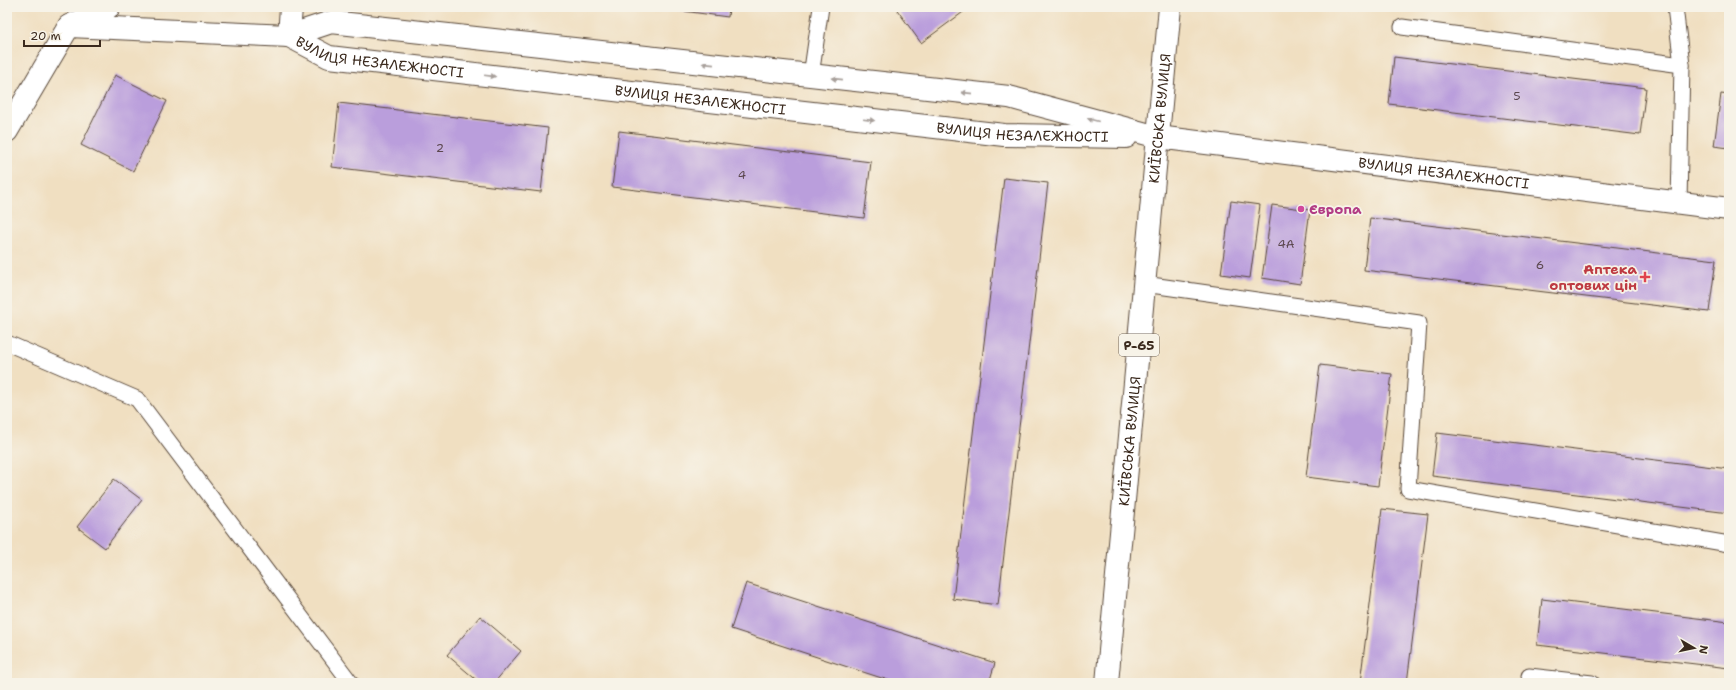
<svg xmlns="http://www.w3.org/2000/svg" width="1736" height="690" font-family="'Shantell Sans',sans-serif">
<rect width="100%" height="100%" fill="#f7f3e8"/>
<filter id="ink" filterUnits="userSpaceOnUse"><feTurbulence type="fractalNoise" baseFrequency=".025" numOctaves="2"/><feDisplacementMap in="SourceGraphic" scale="8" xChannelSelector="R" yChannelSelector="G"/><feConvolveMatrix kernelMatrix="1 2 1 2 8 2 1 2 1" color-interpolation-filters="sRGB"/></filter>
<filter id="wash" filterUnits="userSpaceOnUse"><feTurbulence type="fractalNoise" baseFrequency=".012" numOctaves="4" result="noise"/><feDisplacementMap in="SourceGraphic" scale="16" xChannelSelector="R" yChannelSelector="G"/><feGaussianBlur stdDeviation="0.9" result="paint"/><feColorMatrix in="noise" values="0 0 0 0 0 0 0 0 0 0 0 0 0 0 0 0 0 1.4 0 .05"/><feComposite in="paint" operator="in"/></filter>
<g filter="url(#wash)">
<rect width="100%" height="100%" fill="#f0dfc1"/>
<g id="blocks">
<g fill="#ba9edc">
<path d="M 653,7 L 729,7 L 728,17 Z"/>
<path d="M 895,7 L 970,7 L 921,43 Z"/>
<path d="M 1394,57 L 1646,88 L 1640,135 L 1389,104 Z"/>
<path d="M 115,75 L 167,101 L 133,171 L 81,145 Z"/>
<path d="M 1721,94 L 1729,95 L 1729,148 L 1714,146 Z"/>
<path d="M 339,103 L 548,128 L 541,192 L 332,167 Z"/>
<path d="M 619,131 L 871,162 L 864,218 L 612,187 Z"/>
<path d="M 1004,178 L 1048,183 L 998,605 L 953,599 Z"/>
<path d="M 1231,201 L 1260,205 L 1250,278 L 1221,274 Z"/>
<path d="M 1272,205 L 1310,210 L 1300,284 L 1262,278 Z"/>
<path d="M 1370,218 L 1716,260 L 1709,312 L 1364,270 Z"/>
<path d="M 1320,365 L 1392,374 L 1378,486 L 1306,477 Z"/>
<path d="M 1437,433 L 1729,469 L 1729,513 L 1432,476 Z"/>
<path d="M 114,479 L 142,500 L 105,548 L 77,527 Z"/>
<path d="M 1382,509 L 1428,514 L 1407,683 L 1360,683 Z"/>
<path d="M 746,583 L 995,663 L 989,683 L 897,683 L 731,629 Z"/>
<path d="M 1542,599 L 1729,622 L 1729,668 L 1537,645 Z"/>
<path d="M 480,616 L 521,651 L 494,683 L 480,683 L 447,655 Z"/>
</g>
</g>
</g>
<g filter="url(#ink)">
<use href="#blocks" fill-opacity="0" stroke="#564536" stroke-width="1"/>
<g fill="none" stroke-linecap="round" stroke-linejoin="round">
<defs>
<g id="lane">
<path d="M 1675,7 L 1682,65 L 1679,202"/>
<path d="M 1402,27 L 1682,65"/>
<path d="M 811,76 L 821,7"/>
<path d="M 1144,284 L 1419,323 L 1408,489 L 1729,544"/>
<path d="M 7,343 L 137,399 L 351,683"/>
<path d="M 1529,676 L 1592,683"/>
</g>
<g id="street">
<path id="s1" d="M 1158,137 L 1729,209"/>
</g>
<g id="secondary">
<path d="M 69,26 L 289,36 L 331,22 L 1009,97 L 1158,137"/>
<path id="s2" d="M 289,36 L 329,57 L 1004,135 L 1126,137"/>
<path d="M 289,36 L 291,7"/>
<path d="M 7,131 L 69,26 L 109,7"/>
</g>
<g id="primary">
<path id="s3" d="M 1107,683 L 1170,7"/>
</g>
</defs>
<use href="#lane" stroke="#564536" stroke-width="17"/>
<use href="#street" stroke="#564536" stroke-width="24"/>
<use href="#secondary" stroke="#564536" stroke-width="24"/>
<use href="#primary" stroke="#564536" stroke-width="24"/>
<use href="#lane" stroke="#fff" stroke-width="15"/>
<use href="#street" stroke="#fff" stroke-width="22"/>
<use href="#secondary" stroke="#fff" stroke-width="22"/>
<use href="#primary" stroke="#fff" stroke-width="22"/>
</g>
<defs><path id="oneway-solid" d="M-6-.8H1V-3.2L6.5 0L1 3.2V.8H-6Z"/></defs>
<g fill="#a79f9a">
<use href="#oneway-solid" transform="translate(708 64) rotate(-174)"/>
<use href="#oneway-solid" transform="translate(490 76) rotate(7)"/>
<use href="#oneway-solid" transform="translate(837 79) rotate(-174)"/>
<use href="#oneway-solid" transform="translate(967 93) rotate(-174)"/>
<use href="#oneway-solid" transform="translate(869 120) rotate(7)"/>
<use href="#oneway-solid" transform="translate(1093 120) rotate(-165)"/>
</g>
</g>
<circle fill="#d1479c" stroke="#f7f3e8" stroke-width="1.5" cx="1301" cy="209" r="4"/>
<path fill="#e0444e" stroke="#f7f3e8" stroke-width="1.5" d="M1643 271h4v4h4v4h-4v4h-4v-4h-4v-4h4z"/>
<g text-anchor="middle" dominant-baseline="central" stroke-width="3.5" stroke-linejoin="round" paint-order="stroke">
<g font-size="12" fill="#5b474e">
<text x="1517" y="96">5</text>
<text x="440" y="148">2</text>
<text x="742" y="175">4</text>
<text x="1286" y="244">4А</text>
<text x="1540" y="265">6</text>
</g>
<rect fill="#f7f3e8" stroke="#73665b" stroke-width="1" x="1119" y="334" width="40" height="22" rx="3"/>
<g font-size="13" font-weight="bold" fill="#3b2a1e">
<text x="1139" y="345">Р-65</text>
</g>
<g font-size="14" fill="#3b2a1e" stroke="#f7f3e8">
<text stroke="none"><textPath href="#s2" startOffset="95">ВУЛИЦЯ НЕЗАЛЕЖНОСТІ</textPath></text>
<text stroke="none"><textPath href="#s2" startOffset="419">ВУЛИЦЯ НЕЗАЛЕЖНОСТІ</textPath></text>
<text stroke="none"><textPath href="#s3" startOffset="567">КИЇВСЬКА ВУЛИЦЯ</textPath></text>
<text stroke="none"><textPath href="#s2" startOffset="743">ВУЛИЦЯ НЕЗАЛЕЖНОСТІ</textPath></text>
<text stroke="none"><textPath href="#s1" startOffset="288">ВУЛИЦЯ НЕЗАЛЕЖНОСТІ</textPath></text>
<text stroke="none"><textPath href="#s3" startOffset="243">КИЇВСЬКА ВУЛИЦЯ</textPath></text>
</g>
<g font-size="14" font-weight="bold" fill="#b23c85" stroke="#f7f3e8" text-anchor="start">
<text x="1309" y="209">Європа</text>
</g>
<g font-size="14" font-weight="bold" fill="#be3a42" stroke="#f7f3e8" text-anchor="end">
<text x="1637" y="269">Аптека<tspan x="1637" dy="16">оптових цін</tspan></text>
</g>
</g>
<rect width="1736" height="690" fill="none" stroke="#f7f3e8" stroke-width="24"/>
<g transform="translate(1694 648) rotate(99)" stroke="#f7f3e8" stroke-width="3" paint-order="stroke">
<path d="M0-3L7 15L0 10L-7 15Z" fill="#3b2a1e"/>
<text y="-6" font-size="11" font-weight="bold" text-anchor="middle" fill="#3b2a1e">N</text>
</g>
<path d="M24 40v6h76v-6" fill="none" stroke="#3b2a1e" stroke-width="2"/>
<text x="30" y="40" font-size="12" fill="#3b2a1e" stroke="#f7f3e8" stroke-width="3" paint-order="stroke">20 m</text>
</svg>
